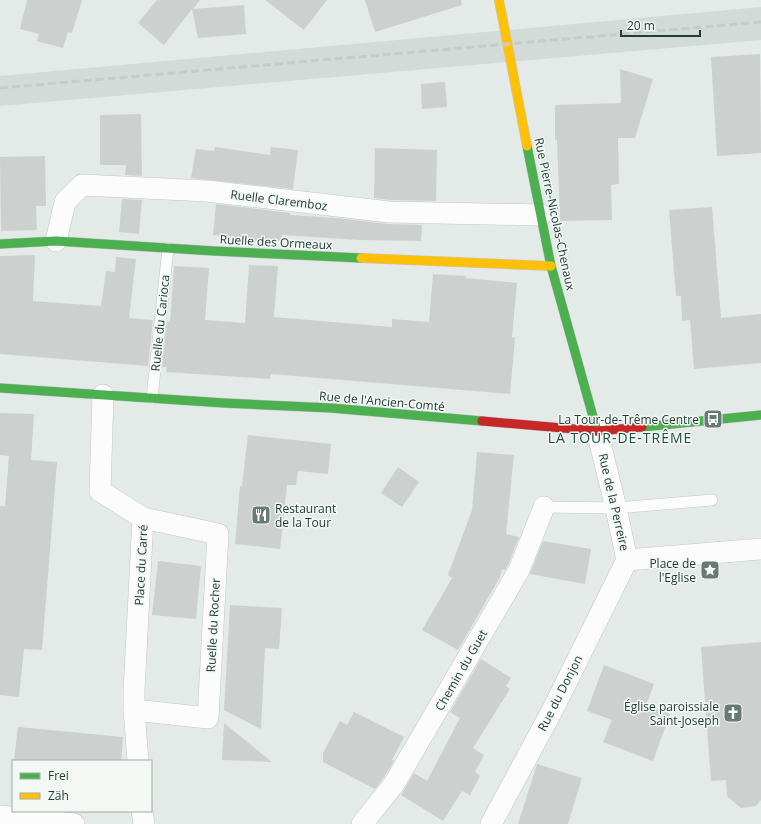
<svg xmlns="http://www.w3.org/2000/svg" width="761" height="824" font-family="'Open Sans',sans-serif">
<rect width="100%" height="100%" fill="#e4eae7"/>
<path fill="#d2dbd7" d="M 761,7 L 761,40 L 0,106 L 0,76 Z"/>
<g fill="#ccd1cf">
<path d="M 27,0 L 82,0 L 72,33 L 68,32 L 63,48 L 37,41 L 39,34 L 20,29 Z"/>
<path d="M 157,0 L 200,0 L 193,9 L 244,5 L 246,34 L 198,38 L 192,9 L 164,45 L 138,23 Z"/>
<path d="M 265,0 L 327,0 L 304,30 Z"/>
<path d="M 365,0 L 461,0 L 462,5 L 375,32 Z"/>
<path d="M 760,54 L 761,153 L 717,156 L 711,57 Z"/>
<path d="M 620,69 L 653,79 L 635,138 L 618,138 L 619,184 L 611,185 L 612,220 L 560,221 L 557,140 L 555,140 L 555,105 L 621,103 Z"/>
<path d="M 445,82 L 447,107 L 422,109 L 421,84 Z"/>
<path d="M 141,114 L 142,176 L 125,175 L 126,165 L 100,165 L 100,115 Z"/>
<path d="M 215,147 L 270,155 L 271,147 L 298,150 L 293,189 L 191,178 L 196,149 L 214,151 Z"/>
<path d="M 375,148 L 437,150 L 436,201 L 390,200 L 374,198 Z"/>
<path d="M 45,156 L 46,206 L 36,206 L 37,230 L 1,231 L 0,157 Z"/>
<path d="M 122,199 L 142,200 L 139,234 L 119,232 Z"/>
<path d="M 216,204 L 290,213 L 290,215 L 337,218 L 388,224 L 422,225 L 421,241 L 359,240 L 282,235 L 281,241 L 250,240 L 213,235 Z"/>
<path d="M 712,207 L 721,318 L 761,314 L 761,363 L 694,369 L 690,320 L 682,321 L 681,296 L 676,296 L 669,210 Z"/>
<path d="M 35,255 L 33,301 L 101,306 L 106,271 L 115,272 L 116,257 L 136,259 L 129,318 L 153,320 L 148,366 L 0,354 L 0,256 Z"/>
<path d="M 249,265 L 278,266 L 274,317 L 392,327 L 392,319 L 429,322 L 433,274 L 466,276 L 466,278 L 517,283 L 512,337 L 515,338 L 510,394 L 271,374 L 270,379 L 166,372 L 167,367 L 162,367 L 167,321 L 170,322 L 174,266 L 209,268 L 205,320 L 245,323 Z"/>
<path d="M 0,413 L 34,414 L 31,460 L 57,462 L 42,650 L 24,649 L 19,697 L 0,695 L 0,506 L 5,506 L 9,456 L 0,455 Z"/>
<path d="M 248,435 L 331,444 L 328,474 L 298,471 L 296,485 L 287,485 L 280,549 L 235,544 L 240,486 L 242,486 Z"/>
<path d="M 477,452 L 514,455 L 506,534 L 519,537 L 508,565 L 505,570 L 502,569 L 500,577 L 458,650 L 422,630 L 452,578 L 448,575 L 472,510 Z"/>
<path d="M 398,467 L 419,482 L 402,507 L 381,493 Z"/>
<path d="M 543,541 L 591,549 L 585,584 L 530,574 Z"/>
<path d="M 158,561 L 201,566 L 196,619 L 152,615 Z"/>
<path d="M 230,605 L 282,608 L 279,649 L 265,648 L 261,729 L 224,710 Z"/>
<path d="M 761,642 L 761,800 L 756,806 L 741,808 L 727,796 L 726,780 L 711,781 L 701,647 Z"/>
<path d="M 481,659 L 511,678 L 506,686 L 510,689 L 473,748 L 484,755 L 475,772 L 480,776 L 470,795 L 462,791 L 443,821 L 401,795 L 414,773 L 427,781 L 460,718 L 450,712 Z"/>
<path d="M 604,665 L 654,684 L 646,705 L 670,714 L 653,761 L 603,742 L 612,720 L 587,711 Z"/>
<path d="M 354,712 L 404,737 L 392,760 L 394,761 L 384,777 L 375,789 L 323,762 L 323,753 L 340,721 L 347,725 Z"/>
<path d="M 224,723 L 272,762 L 222,760 Z"/>
<path d="M 18,727 L 123,737 L 121,761 L 14,761 Z"/>
<path d="M 537,764 L 582,778 L 568,824 L 518,824 Z"/>
</g>
<g fill="none" stroke-linecap="round" stroke-linejoin="round">
<defs>
<g id="lane">
<path d="M 152,398 L 168,248"/>
<path d="M 544,507 L 616,508 L 712,500"/>
</g>
<g id="street">
<path d="M 56,241 L 65,202 L 82,185 L 207,191 L 389,212 L 541,215"/>
<path d="M 103,395 L 100,491 L 143,518 L 134,691 L 134,710 L 138,761"/>
<path d="M 597,431 L 616,508 L 627,560 L 761,549"/>
<path d="M 134,710 L 208,718 L 218,534 L 143,518"/>
<path d="M 142,811 L 144,824"/>
<path d="M 0,816 L 74,824"/>
<path d="M 362,824 L 394,784 L 519,570 L 544,507"/>
<path d="M 491,824 L 553,709 L 627,560"/>
</g>
<g id="fast">
<path d="M 527,146 L 551,266 L 597,431"/>
<path d="M 0,244 L 56,241 L 214,251 L 361,258"/>
<path d="M 0,388 L 224,403 L 331,408 L 482,421"/>
<path d="M 642,427 L 761,415"/>
</g>
<g id="slow">
<path d="M 499,0 L 527,146"/>
<path d="M 361,258 L 551,266"/>
</g>
<path id="jam" d="M 482,421 L 597,431 L 642,427"/>
</defs>
<use href="#lane" stroke="#c1c7c4" stroke-width="12"/>
<use href="#street" stroke="#c1c7c4" stroke-width="22"/>
<use href="#fast" stroke="#c0c7c4" stroke-width="10"/>
<use href="#slow" stroke="#c0c7c4" stroke-width="10"/>
<use href="#jam" stroke="#c0c7c4" stroke-width="10"/>
<use href="#lane" stroke="#fbfcfb" stroke-width="11"/>
<use href="#street" stroke="#fbfcfb" stroke-width="21"/>
<use href="#fast" stroke="#4caf50" stroke-width="9"/>
<use href="#slow" stroke="#ffc107" stroke-width="9"/>
<use href="#jam" stroke="#c62828" stroke-width="9"/>
<path stroke="#c7cbc9" stroke-width="3" stroke-dasharray="8 4" stroke-linecap="butt" d="M 0,88 L 761,22"/>
</g>
<defs>
<symbol id="bus-square" viewBox="-11 -11 22 22"><rect x="-9" y="-9" width="18" height="18" rx="4" fill="#677a73" stroke="#f3f8f5"/><path d="M-5-6H5V4H4V6H2V4H-2V6H-4V4H-5ZM-3.5-4V0h7V-4ZM-3.5 1.2v1.5H-2V1.2ZM2 1.2v1.5H3.5V1.2Z" fill="#fff"/></symbol>
<symbol id="restaurant-square" viewBox="-11 -11 22 22"><rect x="-9" y="-9" width="18" height="18" rx="4" fill="#677a73" stroke="#f3f8f5"/><path d="M-5-6h1v4h1v-4h1v4h1v-4h1v5L-1.5 .5V6h-2V.5L-5-1ZM5-6V6H3V1.5H1.5Q1.5-4 5-6Z" fill="#fff"/></symbol>
<symbol id="sight-square" viewBox="-11 -11 22 22"><rect x="-9" y="-9" width="18" height="18" rx="4" fill="#677a73" stroke="#f3f8f5"/><path d="M0-6L1.8-2.2L6-1.7L2.9 1.2L3.7 5.4L0 3.3L-3.7 5.4L-2.9 1.2L-6-1.7L-1.8-2.2Z" fill="#fff"/></symbol>
<symbol id="church-square" viewBox="-11 -11 22 22"><rect x="-9" y="-9" width="18" height="18" rx="4" fill="#677a73" stroke="#f3f8f5"/><path d="M-1.2-6h2.4v3.5h3.3v2.4h-3.3V6h-2.4V-.1h-3.3v-2.4h3.3Z" fill="#fff"/></symbol>
</defs>
<g fill-rule="evenodd">
<use href="#bus-square" x="702" y="408" width="22" height="22"/>
<use href="#restaurant-square" x="250" y="504" width="22" height="22"/>
<use href="#sight-square" x="699" y="559" width="22" height="22"/>
<use href="#church-square" x="722" y="702" width="22" height="22"/>
</g>
<g text-anchor="middle" dominant-baseline="central" stroke-width="3" stroke-linejoin="round" paint-order="stroke">
<g font-size="12" fill="#233d35" stroke="#f3f8f5">
<text transform="translate(279 200) rotate(7)">Ruelle Claremboz</text>
<text transform="translate(555 214) rotate(78)">Rue Pierre-Nicolas-Chenaux</text>
<text transform="translate(276 242) rotate(3)">Ruelle des Ormeaux</text>
<text transform="translate(160 323) rotate(-84)">Ruelle du Carioca</text>
<text transform="translate(382 401) rotate(5)">Rue de l'Ancien-Comté</text>
<text transform="translate(614 502) rotate(77)">Rue de la Perreire</text>
<text transform="translate(141 565) rotate(-87)">Place du Carré</text>
<text transform="translate(213 625) rotate(-87)">Ruelle du Rocher</text>
<text transform="translate(461 670) rotate(-60)">Chemin du Guet</text>
<text transform="translate(560 693) rotate(-63)">Rue du Donjon</text>
</g>
<g font-size="12" fill="#233d35" stroke="#f3f8f5" text-anchor="end">
<text x="699" y="419">La Tour-de-Trême Centre</text>
<text x="275" y="508" text-anchor="start">Restaurant<tspan x="275" dy="14">de la Tour</tspan></text>
<text x="696" y="563">Place de<tspan x="696" dy="14">l'Eglise</tspan></text>
<text x="719" y="706">Église paroissiale<tspan x="719" dy="14">Saint-Joseph</tspan></text>
</g>
<g font-size="14" letter-spacing="1" fill="#1f4e41" stroke="#f3f8f5">
<text x="620" y="437">LA TOUR-DE-TRÊME</text>
</g>
</g>
<rect x="12" y="760" width="140" height="52" fill="#f3f8f5" stroke="#a0ada8"/>
<rect x="20" y="773" width="20" height="6" fill="#4caf50" stroke="#a0ada8"/>
<text x="48" y="780" font-size="12" fill="#233d35">Frei</text>
<rect x="20" y="793" width="20" height="6" fill="#ffc107" stroke="#a0ada8"/>
<text x="48" y="800" font-size="12" fill="#233d35">Zäh</text>
<path d="M621 30v6h79v-6" fill="none" stroke="#233d35" stroke-width="2"/>
<text x="627" y="30" font-size="12" fill="#233d35" stroke="#f3f8f5" stroke-width="3" paint-order="stroke">20 m</text>
</svg>
